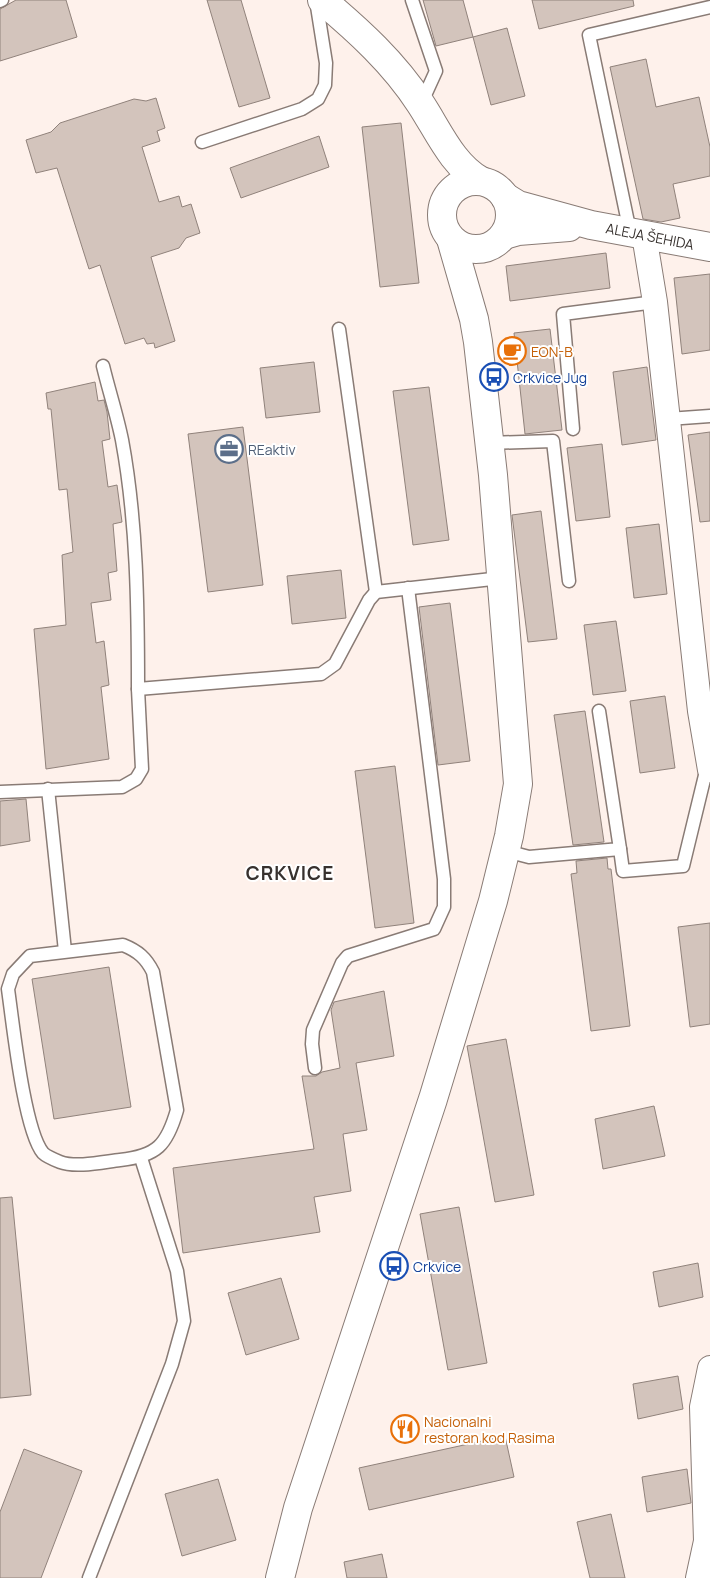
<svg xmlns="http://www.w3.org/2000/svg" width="710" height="1578" font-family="Manrope,sans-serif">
<rect width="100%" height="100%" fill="#fef1eb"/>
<g fill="#d3c4bc" stroke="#90827b">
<path d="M 16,0 L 66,0 L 77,37 L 0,61 L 0,9 Z"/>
<path d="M 207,0 L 241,0 L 270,98 L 239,107 Z"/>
<path d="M 423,0 L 463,0 L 473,37 L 436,46 Z"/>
<path d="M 532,0 L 633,0 L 634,6 L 539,29 Z"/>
<path d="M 507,28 L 525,96 L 491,105 L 473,37 Z"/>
<path d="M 646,59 L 656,107 L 699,97 L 710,147 L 710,176 L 673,184 L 680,218 L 661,222 L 643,219 L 610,67 Z"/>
<path d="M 156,98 L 165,128 L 157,131 L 160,141 L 142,147 L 159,202 L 179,196 L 182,207 L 191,204 L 200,233 L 186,238 L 179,248 L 151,257 L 175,341 L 155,348 L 154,343 L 147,344 L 144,338 L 125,344 L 100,265 L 89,269 L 57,168 L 36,173 L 26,140 L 51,132 L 60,123 L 134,99 L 146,101 Z"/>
<path d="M 401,123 L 419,283 L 380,287 L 362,127 Z"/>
<path d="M 319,136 L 329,167 L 241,198 L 230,168 Z"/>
<path d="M 606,253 L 610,288 L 510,301 L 506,266 Z"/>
<path d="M 710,274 L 710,350 L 682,354 L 674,278 Z"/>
<path d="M 550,329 L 562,430 L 525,434 L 514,333 Z"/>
<path d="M 314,362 L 320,412 L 266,418 L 260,368 Z"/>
<path d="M 647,367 L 656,440 L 622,445 L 613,372 Z"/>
<path d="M 95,382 L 98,401 L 104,400 L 107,412 L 110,439 L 102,441 L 108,487 L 117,485 L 122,522 L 113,524 L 117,571 L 108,573 L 111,600 L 91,603 L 96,643 L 104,641 L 109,685 L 101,687 L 109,759 L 46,769 L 34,629 L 66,625 L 62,555 L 73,552 L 67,489 L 59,490 L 51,409 L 48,409 L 46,393 Z"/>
<path d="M 429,387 L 449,540 L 413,545 L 393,391 Z"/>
<path d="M 243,427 L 263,585 L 208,592 L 188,434 Z"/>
<path d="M 710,432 L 710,521 L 700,522 L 688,435 Z"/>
<path d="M 602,444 L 610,517 L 576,521 L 567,448 Z"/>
<path d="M 541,511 L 557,639 L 528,642 L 512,515 Z"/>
<path d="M 659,524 L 667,594 L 634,598 L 626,528 Z"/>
<path d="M 341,570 L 346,618 L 292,624 L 287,576 Z"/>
<path d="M 450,603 L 470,761 L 438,765 L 419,607 Z"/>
<path d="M 616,621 L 626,691 L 593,695 L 584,625 Z"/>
<path d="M 665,696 L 675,768 L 640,773 L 630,701 Z"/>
<path d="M 585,711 L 604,842 L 573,845 L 554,715 Z"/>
<path d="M 395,766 L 414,923 L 375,928 L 355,771 Z"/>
<path d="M 26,799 L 30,841 L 0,846 L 0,801 Z"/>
<path d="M 607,858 L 608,869 L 611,869 L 630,1026 L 591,1031 L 571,874 L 577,873 L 576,861 Z"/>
<path d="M 710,923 L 710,1024 L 690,1027 L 678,927 Z"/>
<path d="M 109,967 L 131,1107 L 54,1119 L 32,979 Z"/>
<path d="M 384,991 L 394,1056 L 356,1063 L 367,1130 L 343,1134 L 351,1191 L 314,1197 L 320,1232 L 183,1253 L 173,1168 L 314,1149 L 302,1076 L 316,1076 L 322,1072 L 340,1068 L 331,1010 L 334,1002 Z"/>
<path d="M 506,1039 L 534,1195 L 495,1202 L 467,1046 Z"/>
<path d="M 654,1106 L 665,1156 L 603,1169 L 595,1119 Z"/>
<path d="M 12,1197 L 31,1395 L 0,1398 L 0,1198 Z"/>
<path d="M 459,1207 L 487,1363 L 448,1370 L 420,1214 Z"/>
<path d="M 698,1263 L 703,1297 L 659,1307 L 653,1272 Z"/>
<path d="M 281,1278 L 299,1339 L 246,1355 L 228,1293 Z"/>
<path d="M 678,1376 L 683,1409 L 638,1419 L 633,1384 Z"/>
<path d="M 505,1436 L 514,1477 L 369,1510 L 359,1468 Z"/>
<path d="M 24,1449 L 82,1471 L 41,1578 L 0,1578 L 0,1512 Z"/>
<path d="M 687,1469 L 691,1503 L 647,1512 L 642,1477 Z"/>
<path d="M 218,1479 L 236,1540 L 182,1556 L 165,1494 Z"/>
<path d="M 611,1514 L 625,1578 L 590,1578 L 577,1522 Z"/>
<path d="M 382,1554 L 387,1578 L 347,1578 L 344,1562 Z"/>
</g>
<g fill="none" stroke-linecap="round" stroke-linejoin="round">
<defs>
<g id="service">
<path d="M 412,0 L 436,71 L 421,104"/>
<path d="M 0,1 L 2,0"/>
<path d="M 202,142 L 302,109 L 318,99 L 325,85 L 326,63 L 316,0"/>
<path d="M 630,232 L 589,35 L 710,7"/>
<path d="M 339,329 L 376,592"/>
<path d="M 103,366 C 109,391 117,415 122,440 C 137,521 138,607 138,689 L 321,674 L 335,664 L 369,600 L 376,592 L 501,578"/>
<path d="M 668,419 L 710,416"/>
<path d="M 573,429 L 563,314 L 655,302"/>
<path d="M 489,443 L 553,441 L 569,581"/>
<path d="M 48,789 L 65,951"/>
<path d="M 0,792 L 122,787 L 136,779 L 142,769 L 138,689"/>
<path d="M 620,849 L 623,871 L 683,866 L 708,763"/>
<path d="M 506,851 L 529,857 L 620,849 L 599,711"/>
<path d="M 123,945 C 138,951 146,958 153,972 L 177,1110 C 167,1145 157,1156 120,1160 C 103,1162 76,1168 60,1162 C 55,1160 46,1156 43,1153 C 24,1130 13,1024 8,989 L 13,974 L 30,956 Z"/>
<path d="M 315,1068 L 312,1044 L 313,1030 L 342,963 L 348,956 L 434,929 L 444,907 L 444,879 L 408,588"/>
<path d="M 89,1578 L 172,1364 L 184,1321 L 177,1271 L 141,1158"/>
</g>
<g id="minor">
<path d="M 644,235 L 655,302 L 700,711 L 710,770"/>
<path d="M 698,1578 L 706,1541 L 702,1407 L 710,1368"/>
</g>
<g id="tertiary">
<path d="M 505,197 L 518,205 L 591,225 L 710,247"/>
<path d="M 504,235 L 518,231 L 569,227"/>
</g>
<g id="secondary">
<path d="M 322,0 C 359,31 394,63 420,103 C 438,130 452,165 481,181"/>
<circle cx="476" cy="215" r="34"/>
<path d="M 280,1578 L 298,1508 L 433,1099 L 493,901 L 509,836 L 518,784 L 493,475 L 478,342 L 474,319 L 451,239"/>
</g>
</defs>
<use href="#service" stroke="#897b75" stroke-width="15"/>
<use href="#minor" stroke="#897b75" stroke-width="26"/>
<use href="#tertiary" stroke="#897b75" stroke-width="30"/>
<use href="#secondary" stroke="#897b75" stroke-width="30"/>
<use href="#service" stroke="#fff" stroke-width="12"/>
<use href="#minor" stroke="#fff" stroke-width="24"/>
<use href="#tertiary" stroke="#fff" stroke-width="28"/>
<use href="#secondary" stroke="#fff" stroke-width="28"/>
</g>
<defs>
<symbol id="cafe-ring" viewBox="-11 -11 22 22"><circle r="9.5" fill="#fff" stroke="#e8710a" stroke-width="1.5"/><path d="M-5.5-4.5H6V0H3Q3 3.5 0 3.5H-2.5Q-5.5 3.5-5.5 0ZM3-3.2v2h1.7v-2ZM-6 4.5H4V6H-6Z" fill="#e8710a"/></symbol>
<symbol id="bus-ring" viewBox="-11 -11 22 22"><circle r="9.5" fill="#fff" stroke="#1a4fb4" stroke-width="1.5"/><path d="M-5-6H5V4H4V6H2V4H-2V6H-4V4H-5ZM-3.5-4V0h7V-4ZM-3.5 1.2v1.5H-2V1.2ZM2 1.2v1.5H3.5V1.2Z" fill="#1a4fb4"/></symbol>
<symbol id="office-ring" viewBox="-11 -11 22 22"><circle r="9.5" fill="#fff" stroke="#5c6f8a" stroke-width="1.5"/><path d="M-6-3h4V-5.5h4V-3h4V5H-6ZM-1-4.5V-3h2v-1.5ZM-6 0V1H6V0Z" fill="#5c6f8a"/></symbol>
<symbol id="restaurant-ring" viewBox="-11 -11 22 22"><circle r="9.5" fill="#fff" stroke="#e8710a" stroke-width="1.5"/><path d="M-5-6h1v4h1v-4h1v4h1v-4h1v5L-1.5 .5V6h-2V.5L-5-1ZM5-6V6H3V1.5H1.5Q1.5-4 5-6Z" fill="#e8710a"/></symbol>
</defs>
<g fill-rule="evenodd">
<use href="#cafe-ring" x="496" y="335" width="32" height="32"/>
<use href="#bus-ring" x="478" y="361" width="32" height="32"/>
<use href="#office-ring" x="213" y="433" width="32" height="32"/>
<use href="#bus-ring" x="378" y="1250" width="32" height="32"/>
<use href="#restaurant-ring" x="389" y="1413" width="32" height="32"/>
</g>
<g text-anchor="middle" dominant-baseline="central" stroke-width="4" stroke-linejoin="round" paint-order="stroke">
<g font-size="14" fill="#37312e" stroke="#fff">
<text transform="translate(650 236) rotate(11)">ALEJA ŠEHIDA</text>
</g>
<g font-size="14" fill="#c56008" stroke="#fff" text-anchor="start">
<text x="531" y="351">EON-B</text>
<text x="424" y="1421">Nacionalni<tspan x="424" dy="16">restoran kod Rasima</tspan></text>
</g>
<g font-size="14" fill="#164399" stroke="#fff" text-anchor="start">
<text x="513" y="377">Crkvice Jug</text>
<text x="413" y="1266">Crkvice</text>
</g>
<g font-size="14" fill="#4e5e75" stroke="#fff" text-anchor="start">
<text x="248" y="449">REaktiv</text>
</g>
<g font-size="19" font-weight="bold" letter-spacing="1" fill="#37312e" stroke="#fff">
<text x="290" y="873">CRKVICE</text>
</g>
</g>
</svg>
